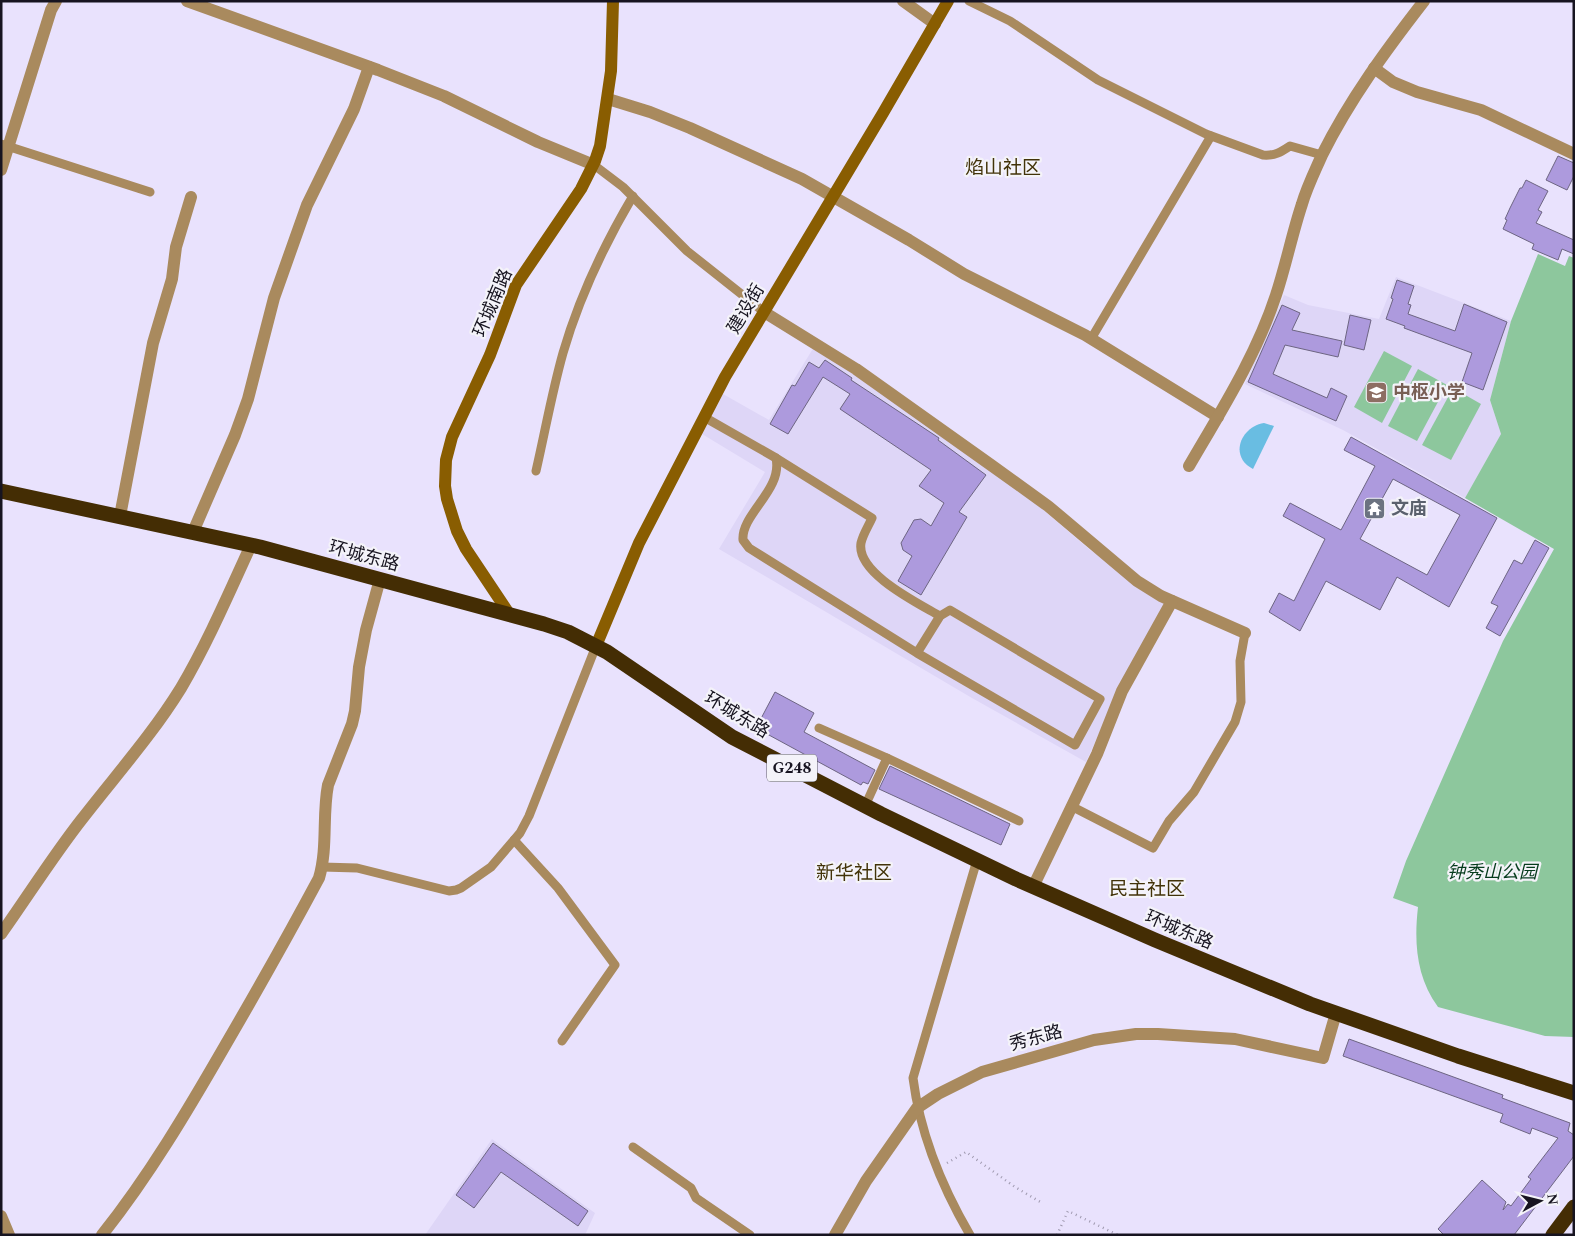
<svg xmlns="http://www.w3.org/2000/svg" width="1575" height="1236" font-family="Spectral,'Noto Sans SC',serif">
<rect width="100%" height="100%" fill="#e9e2fd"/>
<g fill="#ded6f7">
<path d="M 1396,277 L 1511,321 L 1490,400 L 1501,434 L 1465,498 L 1343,430 L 1245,384 L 1284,295 L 1308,305 L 1379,319 Z"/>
<path d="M 814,347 L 1020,490 L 1090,550 L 1168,603 L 1115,698 L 1086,762 L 972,698 L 719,549 L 765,472 L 702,434 L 723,394 L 769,420 Z"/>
<path d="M 492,1139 L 595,1213 L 585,1235 L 425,1235 Z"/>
</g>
<g fill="#8dc79d">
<path d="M 1538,254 L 1565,266 L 1569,256 L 1574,258 L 1574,1037 L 1545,1036 L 1438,1007 C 1416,977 1414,942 1418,907 L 1393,898 L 1406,861 L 1503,641 L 1554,549 L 1465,498 L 1501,434 L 1490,400 L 1511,321 Z"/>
<path d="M 1384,351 L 1412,366 L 1382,423 L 1354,407 Z"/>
<path d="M 1418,369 L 1447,385 L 1417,441 L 1388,426 Z"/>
<path d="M 1453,388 L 1481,404 L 1451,460 L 1422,445 Z"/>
</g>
<path fill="#69bde2" d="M 1264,423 L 1274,426 L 1253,469 C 1229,457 1240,427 1264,423 Z"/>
<g fill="#ad9add" stroke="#6d6582" fill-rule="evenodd">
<path d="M 1558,156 L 1574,163 L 1574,176 L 1567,190 L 1546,180 Z"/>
<path d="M 1526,180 L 1548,191 L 1538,210 L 1542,212 L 1536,223 L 1574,240 L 1574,254 L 1562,249 L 1558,260 L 1532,249 L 1534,244 L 1503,229 L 1507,220 L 1505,219 L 1510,208 L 1520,188 L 1522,188 Z"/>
<path d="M 1397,280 L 1414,286 L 1408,304 L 1411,305 L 1408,314 L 1455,331 L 1464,304 L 1507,322 L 1483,390 L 1462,382 L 1472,353 L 1404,328 L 1405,326 L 1386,319 L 1393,299 L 1391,298 Z"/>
<path d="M 1282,305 L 1300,313 L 1292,330 L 1342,341 L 1338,357 L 1285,345 L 1273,374 L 1327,398 L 1331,388 L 1347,396 L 1336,421 L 1248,382 Z"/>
<path d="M 1350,315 L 1371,320 L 1364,350 L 1344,345 Z"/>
<path d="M 825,360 L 852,378 L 851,380 L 939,438 L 938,440 L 986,475 L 959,512 L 967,517 L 921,595 L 898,581 L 912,556 L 903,550 L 901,543 L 914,520 L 921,519 L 931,526 L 944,503 L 919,486 L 931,470 L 840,409 L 850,394 L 823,377 L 788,434 L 770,424 L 792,385 L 795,386 L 809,362 L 819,368 Z"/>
<path d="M 1351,437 L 1497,518 L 1449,607 L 1397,577 L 1380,610 L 1326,581 L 1300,631 L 1269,612 L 1279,593 L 1294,601 L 1325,539 L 1283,516 L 1290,503 L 1341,530 L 1375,466 L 1344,450 ZM 1393,479 L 1460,515 L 1427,575 L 1360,539 Z"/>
<path d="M 1535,540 L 1549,548 L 1500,636 L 1486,628 L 1498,606 L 1491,603 L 1514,560 L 1522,564 Z"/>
<path d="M 775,692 L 814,713 L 804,732 L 875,770 L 868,784 L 863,782 L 861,785 L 756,728 Z"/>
<path d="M 890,766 L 1010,824 L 1001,845 L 879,789 Z"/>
<path d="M 1349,1039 L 1503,1095 L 1502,1098 L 1570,1123 L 1568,1131 L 1574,1135 L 1574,1156 L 1514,1235 L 1444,1235 L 1438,1229 L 1482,1180 L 1506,1202 L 1503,1210 L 1508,1204 L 1511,1206 L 1531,1179 L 1528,1177 L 1558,1138 L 1532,1128 L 1530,1134 L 1500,1122 L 1503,1114 L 1343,1056 Z"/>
<path d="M 493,1143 L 588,1211 L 578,1226 L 501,1172 L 474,1208 L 456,1195 Z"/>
</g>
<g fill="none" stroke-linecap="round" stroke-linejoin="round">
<g stroke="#9f99af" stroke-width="2.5" stroke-dasharray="1 4" stroke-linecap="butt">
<path d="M 947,1163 L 966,1152 L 1015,1187 L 1042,1203"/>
<path d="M 1057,1235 L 1068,1211 L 1118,1235"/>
</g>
<g stroke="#a98a5e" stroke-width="9">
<path d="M 969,1 L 1010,21 L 1098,80 L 1206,134 L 1263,155 C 1275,156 1281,152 1290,146 L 1322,155"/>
<path d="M 1,144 L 150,192"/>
<path d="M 594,165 L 623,187 L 687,251 L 764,312"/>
<path d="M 1091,339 L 1211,136"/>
<path d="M 704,417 L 776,458 L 872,518 C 869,525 863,534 861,543 C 856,573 918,603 940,616"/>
<path d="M 776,458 C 783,490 741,514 743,540 L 749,548 L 917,653 L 940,616 L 950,610 L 1100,699 L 1075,745 L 917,653"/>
<path d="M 536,471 C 545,432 552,392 563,353 C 579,298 604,245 633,196"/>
<path d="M 819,728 L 887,758 L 1019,821"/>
<path d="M 865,806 L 887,758"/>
<path d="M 1071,806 L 1153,848 L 1169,821 L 1194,792 L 1235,722 L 1241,702 L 1240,661 L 1245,633"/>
<path d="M 514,840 L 558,888 L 615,965 L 562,1041"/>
<path d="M 322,867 L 357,868 L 449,891 L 456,890 L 461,888 L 491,867 L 520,833 L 529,816 L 596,646"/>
<path d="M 633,1147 L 691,1188 L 696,1198 L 750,1235"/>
<path d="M 970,1235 C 942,1187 920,1133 913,1078 L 977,860"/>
</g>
<g stroke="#a98a5e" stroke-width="12">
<path d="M 187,1 L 378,70 L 444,96 L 538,142 L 594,165"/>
<path d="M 903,1 L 935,24"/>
<path d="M 1374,68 L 1393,82 L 1417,92 L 1481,110 L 1574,154"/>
<path d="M 608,99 L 650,112 L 690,128 L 802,179 L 909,240 L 964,274 L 1085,335 L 1218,417"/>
<path d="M 1,170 L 51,10 L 56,1"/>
<path d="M 764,312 L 856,369 L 991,465 L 1048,506 L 1137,581 L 1161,596 L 1245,633"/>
<path d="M 1189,466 C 1221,411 1256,356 1276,295 C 1286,265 1292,234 1302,204 C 1307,187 1315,171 1322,155 C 1350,99 1386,50 1424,1"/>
<path d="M 120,516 L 153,343 L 172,279 L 176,247 L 191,197"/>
<path d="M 193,532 L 235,435 L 248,399 L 274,298 L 307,205 L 354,109 L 369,67"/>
<path d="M 1033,887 L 1097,754 L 1122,691 L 1172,601"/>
<path d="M 1,934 C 28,896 53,856 82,819 C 116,775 152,735 181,688 C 208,642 229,593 251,545"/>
<path d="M 1,1216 L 9,1235"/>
<path d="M 102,1235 C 149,1176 188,1110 226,1044 C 258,989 289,934 319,878 C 328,847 322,816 328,785 L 352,724 L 355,711 L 359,667 L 366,630 L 380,579"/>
<path d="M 835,1235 L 866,1181 L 917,1108 L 938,1094 L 982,1072 L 1094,1040 L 1136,1034 L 1158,1034 L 1235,1039 L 1323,1058 L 1336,1013"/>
</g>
<g stroke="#895d01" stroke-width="12">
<path d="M 510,615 L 466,549 L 457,531 L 447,499 L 445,486 L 446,460 L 452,437 L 490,355 L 516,285 L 581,189 L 595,161 L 600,146 L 611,71 L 613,1"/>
<path d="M 596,646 L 639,543 L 725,377 L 883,113 L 948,1"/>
</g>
<g stroke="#442d04" stroke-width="15">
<path d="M 1,491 L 260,547 L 544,624 L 568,632 L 607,652 L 732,737 L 881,814 L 1016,879 L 1155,940 L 1310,1004 L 1458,1056 L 1574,1093"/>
<path d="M 1553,1235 L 1574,1207"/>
</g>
</g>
<defs>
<symbol id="school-square" viewBox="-11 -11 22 22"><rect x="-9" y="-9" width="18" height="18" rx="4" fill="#8d6e63" stroke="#f4f3f9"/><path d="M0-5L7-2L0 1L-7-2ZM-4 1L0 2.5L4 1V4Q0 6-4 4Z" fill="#fff"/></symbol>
<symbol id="temple-square" viewBox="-11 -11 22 22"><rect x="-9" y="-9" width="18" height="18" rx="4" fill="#6b7280" stroke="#f4f3f9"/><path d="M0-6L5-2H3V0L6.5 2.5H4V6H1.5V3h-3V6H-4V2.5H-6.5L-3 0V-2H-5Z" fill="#fff"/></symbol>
</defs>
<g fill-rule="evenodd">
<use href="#school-square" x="1364" y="380" width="25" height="25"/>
<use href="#temple-square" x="1362" y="496" width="25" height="25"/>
</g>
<g text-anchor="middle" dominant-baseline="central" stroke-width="4.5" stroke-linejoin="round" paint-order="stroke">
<rect fill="#f4f3f9" stroke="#595761" stroke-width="1" x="767" y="754.5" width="50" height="27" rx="4"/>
<g font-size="16" font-weight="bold" fill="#171420">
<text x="792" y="768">G248</text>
</g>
<g font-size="18" fill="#171420" stroke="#f4f3f9">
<text transform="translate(493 303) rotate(-67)">环城南路</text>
<text transform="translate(746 309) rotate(-59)">建设街</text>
<text transform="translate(364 556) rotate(15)">环城东路</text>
<text transform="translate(737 715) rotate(31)">环城东路</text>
<text transform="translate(1179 930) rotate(23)">环城东路</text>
<text transform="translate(1036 1038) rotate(-15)">秀东路</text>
</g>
<g font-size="18" font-weight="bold" fill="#785e54" stroke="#f4f3f9" text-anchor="start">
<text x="1393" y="392">中枢小学</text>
</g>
<g font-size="18" font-weight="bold" fill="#5b616d" stroke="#f4f3f9" text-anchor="start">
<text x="1391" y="508">文庙</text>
</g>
<g font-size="18" font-style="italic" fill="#063c1d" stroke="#f4f3f9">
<text x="1492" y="872">钟秀山公园</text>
</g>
<g font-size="19" fill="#423309" stroke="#f4f3f9">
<text x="1003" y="168">焰山社区</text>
<text x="854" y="873">新华社区</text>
<text x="1147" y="889">民主社区</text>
</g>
</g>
<rect width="1575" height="1236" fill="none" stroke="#171420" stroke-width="5"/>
<g transform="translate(1540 1201) rotate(83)" stroke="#f4f3f9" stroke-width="4" paint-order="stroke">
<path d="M0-4L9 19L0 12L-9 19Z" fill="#171420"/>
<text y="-8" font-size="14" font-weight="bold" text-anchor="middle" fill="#171420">N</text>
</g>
</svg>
